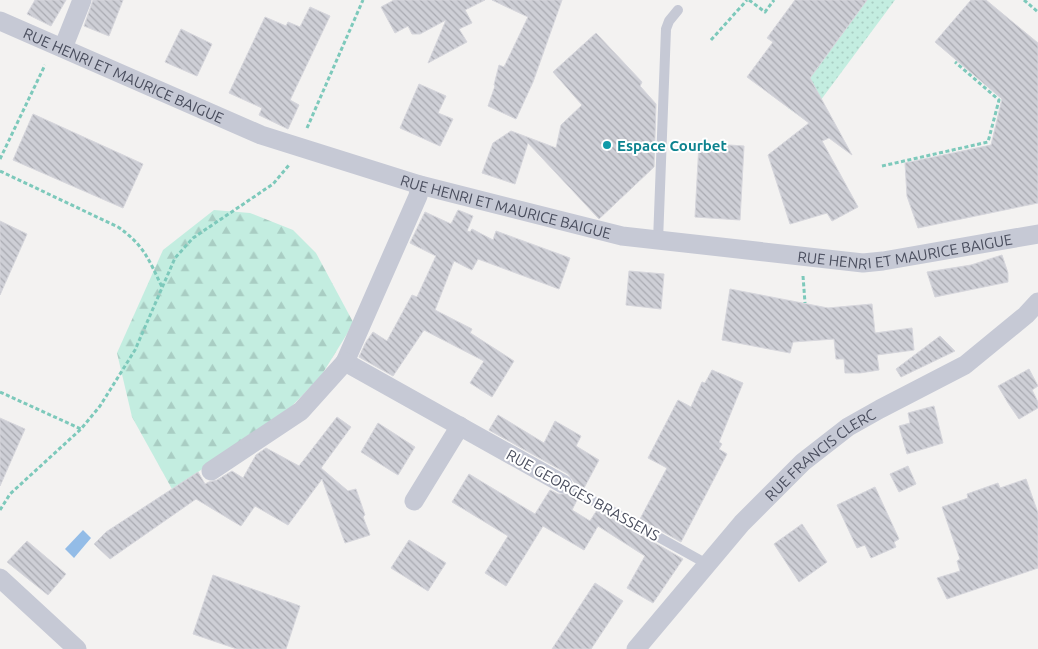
<svg xmlns="http://www.w3.org/2000/svg" width="1038" height="649" font-family="Ubuntu,sans-serif">
  <style>
    .forest { fill: url(#forest-firs) }
    .garden { fill: url(#garden-dots) }
    .water { fill: #93bce7 }
    .building { fill: url(#building-back-hatch); stroke: #d6d6dc }
    .lines { fill: none; stroke-linecap: round; stroke-linejoin: round }
    .path { stroke: #7dc9bb; stroke-width: 3; stroke-dasharray: 4 2.5; stroke-linecap: butt }
    .service { stroke: #c6c9d5; stroke-width: 10 }
    .minor { stroke: #c6c9d5; stroke-width: 19 }
    .culture-dot { fill: #0f9aa8; stroke: #fff; stroke-width: 2 }
    .labels { text-anchor: middle; dominant-baseline: central; stroke-width: 4; stroke-linejoin: round; paint-order: stroke }
    .street-label { font-size: 15px; fill: #4a4e5e; stroke: #fff }
    .culture-label { font-size: 15px; font-weight: bold; fill: #0d838f; stroke: #fff; text-anchor: start }
  </style>
  <defs>
    <pattern id="forest-firs" width="22" height="20" patternUnits="userSpaceOnUse" patternTransform="scale(1.25)"><rect width="22" height="20" fill="#c3ede0"/><path d="M5 1l3.5 6h-7zM16 11l3.5 6h-7z" fill="#a9cdc3"/></pattern>
    <pattern id="garden-dots" width="8" height="8" patternUnits="userSpaceOnUse" patternTransform="scale(1.25)"><rect width="8" height="8" fill="#c3ede0"/><path d="M2 2h.1M6 6h.1" fill="none" stroke="#a9cdc3" stroke-width="1.8" stroke-linecap="round"/></pattern>
    <pattern id="building-back-hatch" width="6" height="6" patternUnits="userSpaceOnUse" patternTransform="scale(1.25)"><rect width="6" height="6" fill="#cecfd6"/><path d="M-1 5l2 2M0 0l6 6M5-1l2 2" fill="none" stroke="#a9aab1"/></pattern>
  </defs>
  <rect width="100%" height="100%" fill="#f3f2f1"/>
  <!-- forest -->
  <polygon class="forest" points="214,210 250,213 293,230 316,253 353,322 347,334 321,376 292,406 198,472 172,489 132,417 117,353 163,250"/>
  <!-- garden -->
  <polygon class="garden" points="867,0 895,0 806,120 788,108"/>
  <!-- water -->
  <polygon class="water" points="83,530 91,538 74,558 65,549"/>
  <!-- building -->
  <g class="building">
    <polygon points="35,0 66,0 51,26 27,14"/>
    <polygon points="93,0 123,0 109,36 84,26"/>
    <polygon points="394,0 485,0 465,10 472,23 459,29 467,42 428,63 446,20 420,34 412,34 408,26 395,33 381,7"/>
    <polygon points="492,0 562,0 533,82 516,119 488,106 495,86 494,85 499,65 504,67 528,17"/>
    <polygon points="795,0 867,0 810,78 852,155 829,138 822,141 858,207 832,221 827,213 790,224 768,155 809,123 747,77 773,42 767,38"/>
    <polygon points="971,0 986,0 1038,43 1038,203 918,228 907,196 905,163 991,145 1002,99 935,42"/>
    <polygon points="310,7 330,16 290,100 299,105 288,129 259,115 262,108 229,93 265,17 286,26 288,22 300,27"/>
    <polygon points="181,29 212,44 197,76 165,62"/>
    <polygon points="596,33 642,82 640,86 656,104 654,167 599,219 528,143 515,184 482,173 493,143 511,131 556,148 561,125 582,105 553,72"/>
    <polygon points="419,84 446,96 438,113 453,119 440,146 400,128"/>
    <polygon points="33,114 143,164 123,208 13,160"/>
    <polygon points="699,143 744,146 740,220 695,217"/>
    <polygon points="458,210 473,216 467,231 470,232 472,229 493,240 496,231 570,258 559,289 478,259 472,270 454,261 435,310 472,329 470,333 472,334 514,361 492,397 470,383 484,361 424,330 393,376 359,357 366,342 373,332 387,341 412,295 417,297 436,256 410,243 425,212 451,224"/>
    <polygon points="0,221 27,234 0,295"/>
    <polygon points="1002,255 1008,273 1008,282 935,297 927,272 971,265"/>
    <polygon points="629,271 664,274 661,309 626,305"/>
    <polygon points="730,289 828,308 872,304 875,333 912,328 914,350 877,355 879,370 860,373 845,373 844,359 836,359 834,339 793,342 790,353 722,340"/>
    <polygon points="940,336 955,351 901,377 896,369"/>
    <polygon points="1029,369 1038,386 1032,390 1038,402 1038,408 1019,419 1008,403 998,386"/>
    <polygon points="712,370 743,383 719,442 722,444 719,449 727,454 681,542 640,519 667,468 648,458 678,400 691,407 702,382 705,383"/>
    <polygon points="934,406 943,443 907,454 899,426 910,423 908,413"/>
    <polygon points="498,415 544,443 555,421 581,436 576,446 599,460 584,488 574,482 568,474 489,430"/>
    <polygon points="337,417 351,427 321,468 348,491 356,489 365,515 363,517 370,535 345,543 322,479 288,525 255,506 241,526 196,499 110,559 94,544 106,532 198,472 205,484 209,482 217,480 232,471 243,478 256,455 266,448 299,466"/>
    <polygon points="0,418 25,429 0,486"/>
    <polygon points="378,423 415,447 398,475 361,452"/>
    <polygon points="908,466 916,484 899,492 890,474"/>
    <polygon points="469,474 535,514 550,490 558,494 567,494 577,500 572,510 590,521 597,510 683,559 653,603 627,588 645,556 598,526 584,550 543,526 506,586 485,573 508,536 452,502"/>
    <polygon points="1026,479 1038,513 1038,568 947,599 937,578 960,571 957,561 960,559 942,507 968,498 967,494 998,483 1000,488"/>
    <polygon points="875,487 899,539 894,542 896,547 871,558 865,545 857,548 837,505"/>
    <polygon points="802,524 827,562 799,582 774,544"/>
    <polygon points="409,540 446,563 428,591 391,568"/>
    <polygon points="27,541 66,574 48,595 7,562"/>
    <polygon points="213,575 300,606 286,649 237,649 193,634"/>
    <polygon points="595,583 623,601 591,649 552,649"/>
  </g>
  <g class="lines">
    <!-- path -->
    <g class="path">
      <polyline points="749,0 765,12 774,0"/>
      <polyline points="1024,0 1038,12"/>
      <polyline points="711,40 747,0"/>
      <polyline points="307,128 363,0"/>
      <polyline points="0,159 45,65"/>
      <polyline points="882,166 988,142 999,100 955,62"/>
      <path d="M 0,171 L 118,227 C 144,245 149,260 162,287"/>
      <polyline points="803,276 805,303"/>
      <polyline points="0,392 81,429"/>
      <polyline points="0,510 10,494 81,429 100,406 135,350 175,258 193,238 273,184 289,165"/>
    </g>
    <!-- service -->
    <g class="service">
      <polyline points="658,241 666,29 669,21 678,10"/>
      <polyline points="563,484 707,564"/>
    </g>
    <!-- minor -->
    <g class="minor">
      <path id="s1" d="M 0,21 L 261,135 L 420,185 L 622,236 L 863,263 L 883,261 L 1038,234"/>
      <polyline points="63,48 82,0"/>
      <polyline points="420,185 418,196 345,362 563,484"/>
      <polyline points="211,471 301,411 345,362"/>
      <polyline points="414,501 460,426"/>
      <polyline points="0,578 77,649"/>
      <path id="s2" d="M 636,649 L 742,523 L 803,462 L 848,427 L 880,409 L 965,365 L 1026,315 L 1038,302"/>
    </g>
  </g>
  <!-- markers -->
  <circle class="culture-dot" cx="607" cy="145" r="5"/>
  <g class="labels">
    <!-- street labels -->
    <g class="street-label">
      <text stroke="none"><textPath href="#s1" startOffset="135">RUE HENRI ET MAURICE BAIGUE</textPath></text>
      <text stroke="none"><textPath href="#s1" startOffset="540">RUE HENRI ET MAURICE BAIGUE</textPath></text>
      <text stroke="none"><textPath href="#s1" startOffset="945">RUE HENRI ET MAURICE BAIGUE</textPath></text>
      <text stroke="none"><textPath href="#s2" startOffset="269">RUE FRANCIS CLERC</textPath></text>
      <text transform="translate(583 495) rotate(29)">RUE GEORGES BRASSENS</text>
    </g>
    <!-- culture labels -->
    <g class="culture-label">
      <text x="617" y="145">Espace Courbet</text>
    </g>
  </g>
</svg>
